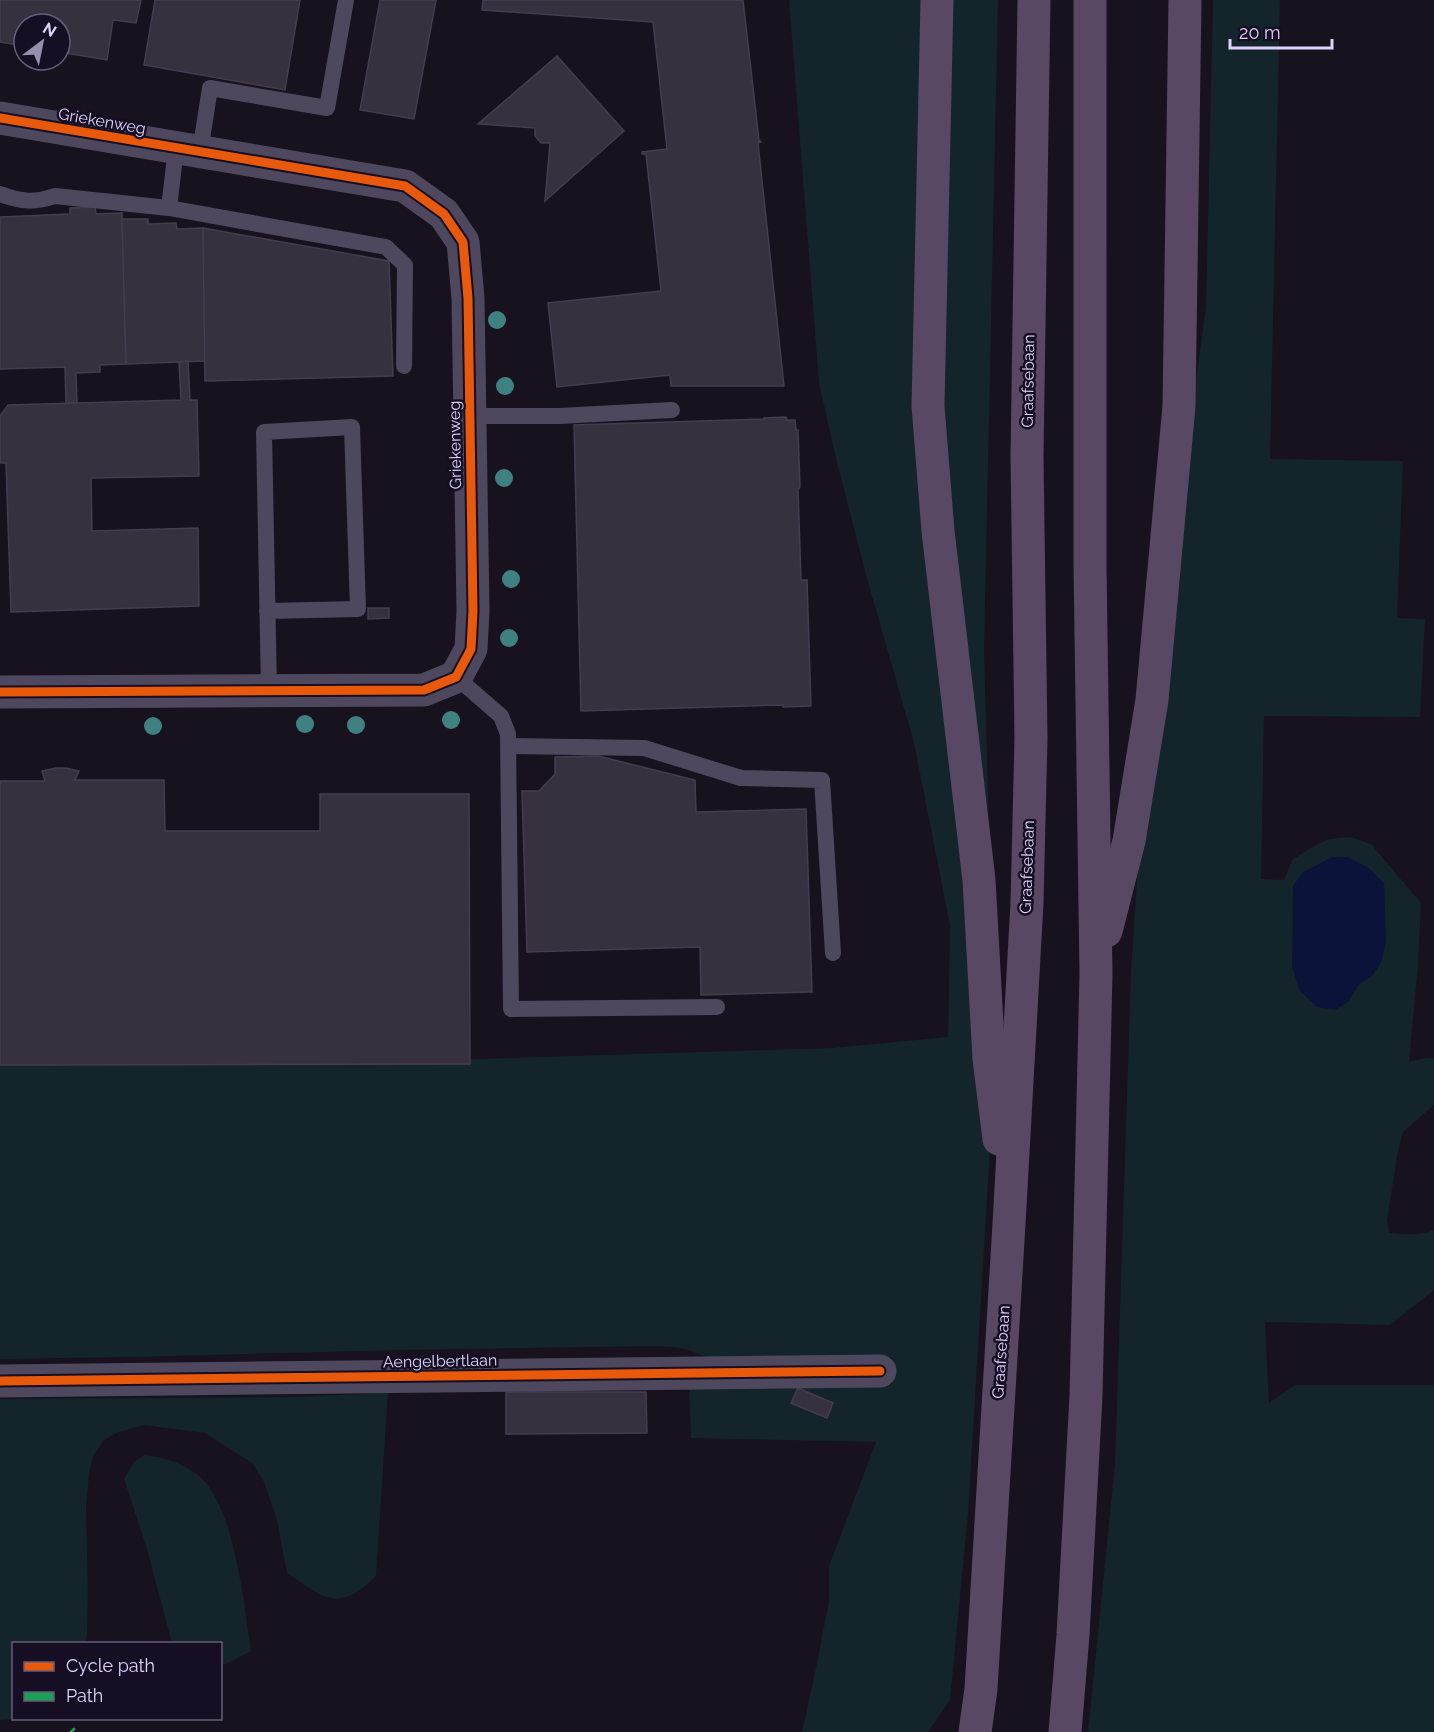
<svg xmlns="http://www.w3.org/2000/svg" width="1434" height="1732" font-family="Raleway,sans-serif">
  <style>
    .green { fill: #13242a; fill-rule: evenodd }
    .water { fill: #0c133b }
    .building { fill: #37303f; stroke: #453c51; stroke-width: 1.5 }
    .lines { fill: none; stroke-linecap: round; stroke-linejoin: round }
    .service { stroke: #4d485e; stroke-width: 16 }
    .minor { stroke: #4d485e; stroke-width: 33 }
    .primary { stroke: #584863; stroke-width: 33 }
    .quiet { stroke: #1a9f57; stroke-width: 8; stroke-dasharray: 15 8; stroke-linecap: butt }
    .cycleway-casing { stroke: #160e22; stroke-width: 13 }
    .cycleway { stroke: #e8590c; stroke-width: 9 }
    .tree { fill: #3f8183 }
    .labels { text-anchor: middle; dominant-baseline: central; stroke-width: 5; stroke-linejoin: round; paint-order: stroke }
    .street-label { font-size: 16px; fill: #e0d1fd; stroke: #160e22 }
  </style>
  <rect width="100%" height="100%" fill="#17121d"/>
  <!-- green -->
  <g class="green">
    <polygon points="789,0 998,0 984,651 991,899 991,1133 968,1514 950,1700 928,1732 802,1732 816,1668 829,1601 829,1566 876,1442 691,1438 689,1385 892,1384 892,1357 730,1359 707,1357 682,1348 659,1346 402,1350 131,1357 0,1359 0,1056 478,1059 832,1048 948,1037 950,925 914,743 868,582 837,463 819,383"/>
    <path d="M 1213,0 L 1280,0 L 1270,459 L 1403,461 L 1397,618 L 1425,619 L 1420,717 L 1264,716 L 1261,879 L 1284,880 L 1292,860 L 1312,847 L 1329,839 L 1351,837 L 1371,844 L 1421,903 L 1418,965 L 1409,1062 L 1425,1058 L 1434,1058 L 1434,1105 L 1403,1132 L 1398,1151 L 1387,1220 L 1389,1233 C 1404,1234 1420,1236 1434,1230 L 1434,1290 L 1390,1325 L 1265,1322 L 1269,1403 L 1295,1385 L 1434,1385 L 1434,1732 L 1088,1732 L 1115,1463 L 1131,972 L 1141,819 L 1185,455 L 1206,308 ZM 1332,857 L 1348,857 L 1373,975 L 1358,985 L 1348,1002 L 1302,873 Z"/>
    <path d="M 388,1393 L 376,1576 C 338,1614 324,1598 287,1573 L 277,1520 L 264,1482 L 252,1463 L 205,1433 L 143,1425 L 116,1433 L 103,1441 L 93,1456 L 89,1475 L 86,1508 L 88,1592 L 87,1635 L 85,1643 L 14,1644 L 14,1719 L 0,1720 L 0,1399 L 291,1397 Z"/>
    <path d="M 144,1455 C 163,1457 184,1463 199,1476 C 235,1506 244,1605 251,1651 L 226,1664 L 221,1665 L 220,1644 L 172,1643 L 147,1549 L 124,1479 L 134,1462 Z"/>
  </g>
  <!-- water -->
  <polygon class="water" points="1333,857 1348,857 1369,868 1384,883 1386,941 1381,963 1373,975 1358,985 1348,1002 1335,1010 1317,1007 1300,991 1292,967 1293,886 1302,873"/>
  <!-- building -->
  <g class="building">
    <polygon points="0,0 141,0 136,23 113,20 107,60 60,52 60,24 24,24 24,46 0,42"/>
    <polygon points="155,0 300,0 285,90 144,65"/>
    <polygon points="380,0 436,0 414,119 360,110"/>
    <polygon points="483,0 743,0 759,140 761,142 758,143 784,386 671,386 670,375 557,387 548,303 661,291 646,154 642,154 642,152 667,149 653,22 482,10"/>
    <polygon points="557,56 624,131 545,201 550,143 541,143 535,136 535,128 478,124"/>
    <polygon points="95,207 96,214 122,213 126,364 100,365 100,372 76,373 77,403 66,403 65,367 0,369 0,217 70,214 70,208"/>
    <polygon points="122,219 148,219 148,224 176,223 177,229 203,228 205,361 126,364"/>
    <polygon points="203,228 389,261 393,376 205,381"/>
    <polygon points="188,361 190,400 197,400 199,476 91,478 92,531 198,528 199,606 11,612 6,463 0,463 0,416 8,405 181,400 179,362"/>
    <polygon points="786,417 787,420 795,420 796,430 798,430 800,487 798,489 801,580 807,580 811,706 783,707 783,705 581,711 574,425 764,419 764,418"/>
    <polygon points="368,608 389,608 389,618 368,619"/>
    <polygon points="598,756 695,780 696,812 806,809 812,992 701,995 700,947 527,952 522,791 539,791 555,774 555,757"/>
    <polygon points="56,768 66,768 79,771 75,780 164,780 165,831 320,831 320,794 469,794 470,1064 0,1065 0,781 45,781 42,771"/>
    <polygon points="798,1388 833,1403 827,1418 791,1403"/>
    <polygon points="506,1392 646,1392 647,1433 506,1434"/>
  </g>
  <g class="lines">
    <!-- service -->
    <g class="service">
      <polyline points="200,152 210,88 327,108 346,0"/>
      <path d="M 0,194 C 22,202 34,203 55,196 L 169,208 L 386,247 L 405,265 L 404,366"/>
      <polyline points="169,208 176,148"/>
      <polyline points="470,416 559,416 672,410"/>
      <polyline points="267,611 358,609 352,427 264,432 269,691"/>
      <polyline points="456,677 501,716 508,734 511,1009 717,1007"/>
      <polyline points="509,746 644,748 741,778 822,780 833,953"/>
    </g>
    <!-- minor -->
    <g class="minor">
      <polyline points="0,118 405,186 444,214 463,242 468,298 473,611 471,649 456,677 424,690 0,692"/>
      <polyline points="0,1381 880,1371"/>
    </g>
    <!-- primary -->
    <g class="primary">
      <polyline points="937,0 928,406 938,531 979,880 989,1059 999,1139"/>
      <polyline points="1106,931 1129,841 1152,700 1179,406 1185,0"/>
      <polyline points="975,1732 981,1689 1009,1224 1027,903 1031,738 1027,456 1034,0"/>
      <polyline points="1065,1732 1073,1635 1086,1396 1096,974 1090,566 1090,0"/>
    </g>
    <!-- quiet -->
    <polyline class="quiet" points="71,1730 73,1732"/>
    <!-- cycleway casing -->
    <g class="cycleway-casing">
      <g id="cycleway">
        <polyline points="0,118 405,186 444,214 463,242 468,298 473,611 471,649 456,677 424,690 0,692"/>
        <polyline points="0,1381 880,1371"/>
      </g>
    </g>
    <!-- cycleway -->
    <use href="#cycleway" class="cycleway"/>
  </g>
  <!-- trees -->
  <g class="tree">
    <circle cx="497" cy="320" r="9"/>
    <circle cx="505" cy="386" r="9"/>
    <circle cx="504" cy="478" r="9"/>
    <circle cx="511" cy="579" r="9"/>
    <circle cx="509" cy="638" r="9"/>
    <circle cx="451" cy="720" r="9"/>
    <circle cx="305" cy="724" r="9"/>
    <circle cx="356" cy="725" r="9"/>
    <circle cx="153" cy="726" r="9"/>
  </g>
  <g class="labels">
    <!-- street labels -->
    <g class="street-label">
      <text transform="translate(102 121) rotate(10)">Griekenweg</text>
      <text transform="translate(1028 381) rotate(-89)">Graafsebaan</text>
      <text transform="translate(455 445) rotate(-91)">Griekenweg</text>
      <text transform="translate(1027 867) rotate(-88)">Graafsebaan</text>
      <text transform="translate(1001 1352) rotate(-86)">Graafsebaan</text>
      <text transform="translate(440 1361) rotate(-1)">Aengelbertlaan</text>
    </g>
  </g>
  <!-- legend -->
  <rect x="12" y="1642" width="210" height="78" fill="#160e22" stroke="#675c7a" stroke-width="1.5"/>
  <rect x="24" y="1662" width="30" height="9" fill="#e8590c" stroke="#675c7a" stroke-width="1.5"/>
  <text x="66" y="1672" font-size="18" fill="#e0d1fd">Cycle path</text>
  <rect x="24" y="1692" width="30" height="9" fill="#1a9f57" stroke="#675c7a" stroke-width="1.5"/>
  <text x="66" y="1702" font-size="18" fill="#e0d1fd">Path</text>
  <!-- north arrow -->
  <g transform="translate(42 42) rotate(32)"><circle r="28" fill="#160e22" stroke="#675c7a" stroke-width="1.5"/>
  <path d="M0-4.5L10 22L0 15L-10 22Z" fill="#9a8eaf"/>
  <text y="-9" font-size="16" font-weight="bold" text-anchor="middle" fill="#e0d1fd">N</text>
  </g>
  <!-- scale -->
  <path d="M1230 39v9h102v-9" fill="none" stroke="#e0d1fd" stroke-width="3"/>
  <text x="1239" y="39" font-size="18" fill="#e0d1fd" stroke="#160e22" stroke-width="4.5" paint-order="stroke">20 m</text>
</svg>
